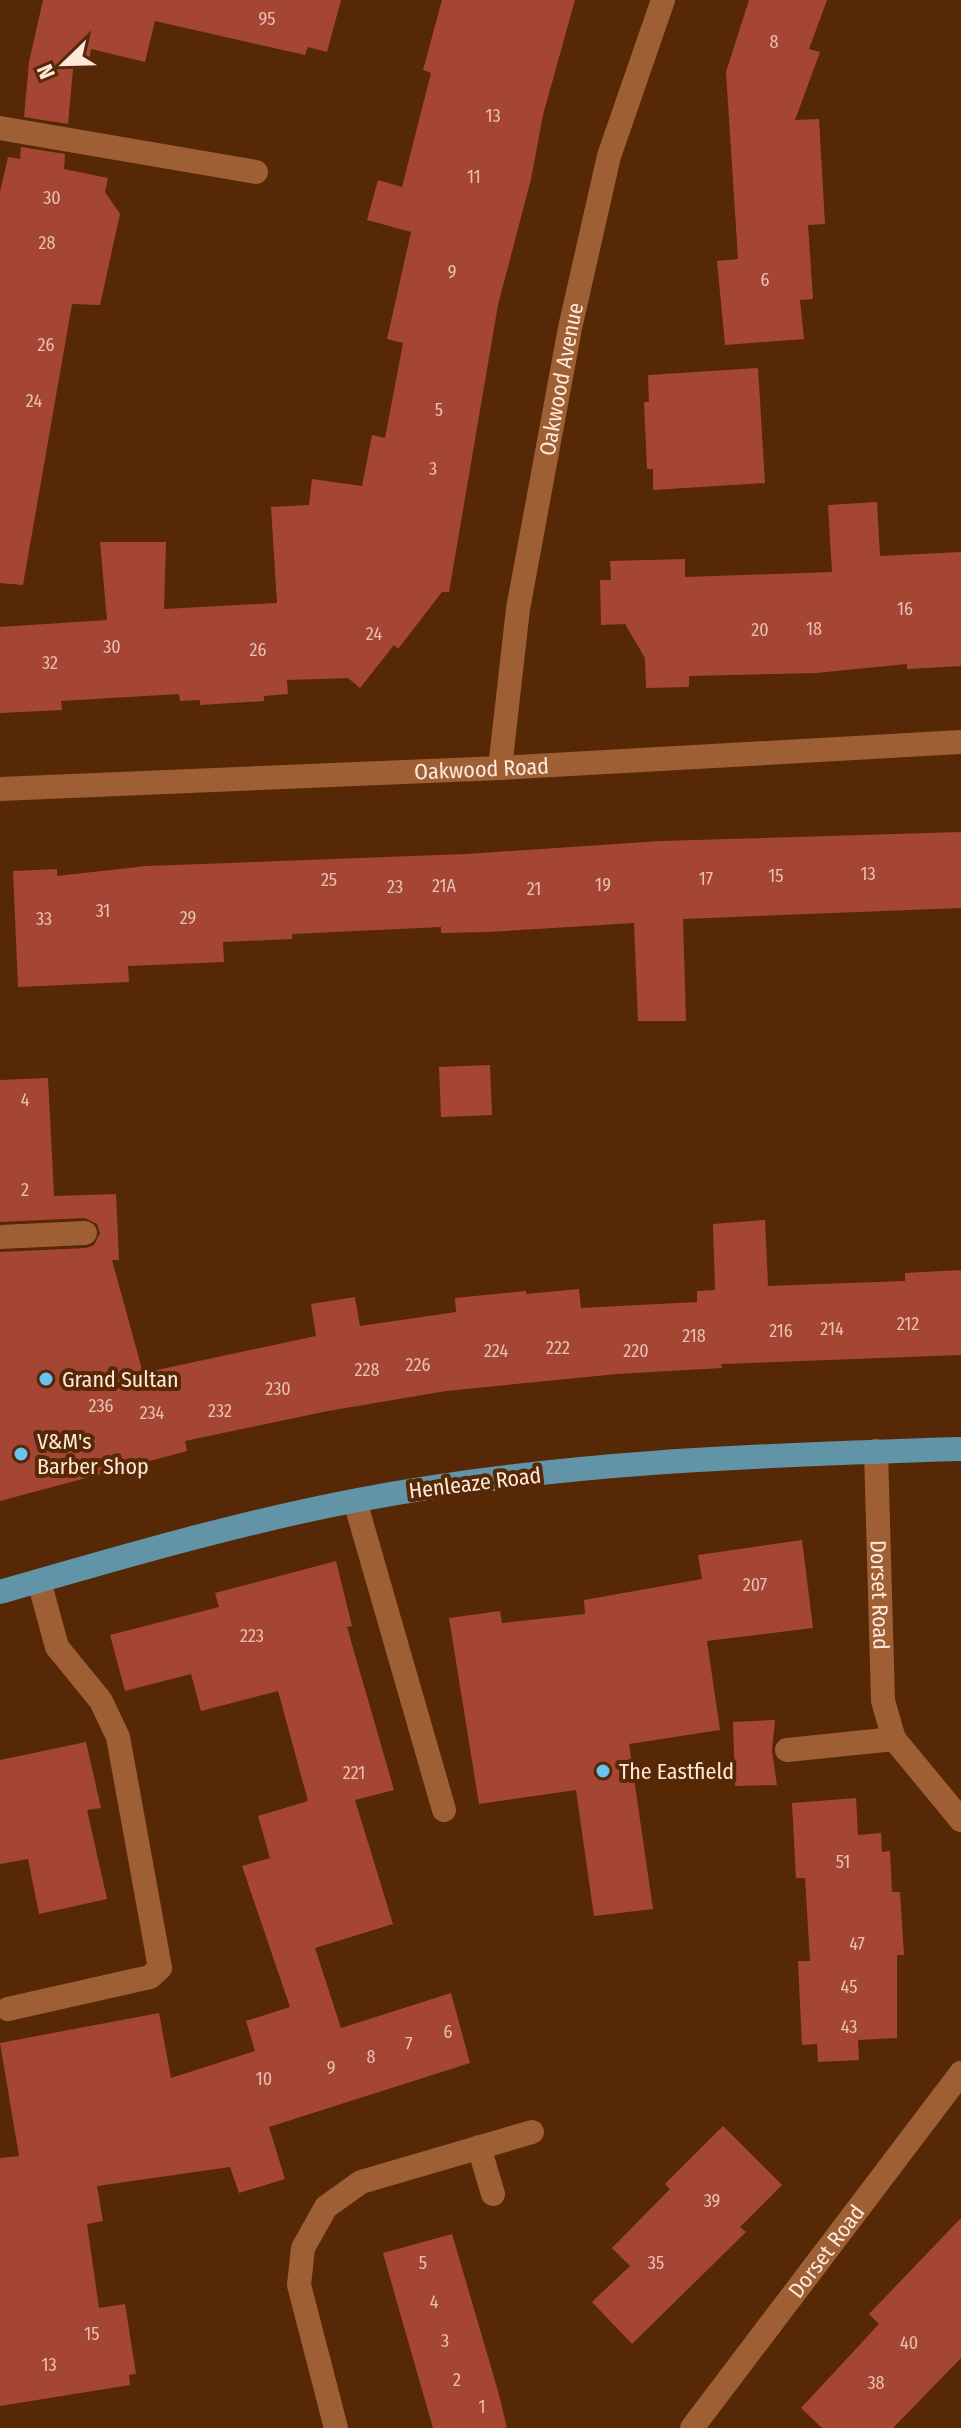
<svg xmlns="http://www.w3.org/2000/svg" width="961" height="2428" font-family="'Fira Sans Condensed',sans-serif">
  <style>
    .building { fill: #a54634 }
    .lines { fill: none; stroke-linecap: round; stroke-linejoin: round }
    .minor { stroke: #9f5f35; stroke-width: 24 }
    .major { stroke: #6094a6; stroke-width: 24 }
    .poi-dot { fill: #69c3f1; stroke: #562805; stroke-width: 3 }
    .labels { text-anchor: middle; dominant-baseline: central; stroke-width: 8; stroke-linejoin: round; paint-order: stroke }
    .number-label { font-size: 18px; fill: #e8c0b0 }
    .street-label { font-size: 22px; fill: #fee8da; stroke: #562805 }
    .poi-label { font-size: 22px; fill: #fee8da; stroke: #562805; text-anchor: start }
  </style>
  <rect width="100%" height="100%" fill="#562805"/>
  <!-- building -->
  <g class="building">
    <polygon points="43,0 341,0 327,52 308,47 305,55 155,21 145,62 91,49 89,61 74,58 68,124 24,117 29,62"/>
    <polygon points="442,0 575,0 543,115 531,179 498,305 449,592 442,592 398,649 394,645 360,688 348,678 287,680 288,694 264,696 264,701 200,705 200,700 180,701 179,694 61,701 62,710 0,713 0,627 107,620 100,542 166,542 164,609 277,603 271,507 309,505 312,479 362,486 372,435 385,438 403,343 387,339 411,232 367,220 378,180 402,187 431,73 423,70"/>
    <polygon points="749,0 827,0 809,49 820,52 795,120 819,119 825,224 808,225 813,299 800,300 804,339 725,345 717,261 738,259 726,72"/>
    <polygon points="21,147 65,154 64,169 108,178 105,192 120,214 100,305 72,304 23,585 0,583 0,192 8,157 20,159"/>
    <polygon points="758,368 765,483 653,490 653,469 647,469 644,402 649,402 648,375"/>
    <polygon points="877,502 880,556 961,552 961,666 907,669 907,664 816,673 689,676 689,687 646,688 645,658 625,624 601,625 600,580 611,580 610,561 685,559 685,577 832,572 828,505"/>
    <polygon points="961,832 961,908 683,919 686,1021 638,1021 634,923 488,932 441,933 441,927 292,934 292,939 223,942 224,962 128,966 129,982 18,987 13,871 57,869 57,876 146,866 466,854 661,841"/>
    <polygon points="490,1065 492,1115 441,1117 439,1067"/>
    <polygon points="48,1078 54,1196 116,1194 119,1260 112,1260 143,1373 316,1336 311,1304 355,1297 360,1326 456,1312 455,1298 526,1291 526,1294 579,1289 581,1308 697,1302 697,1291 715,1290 713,1224 765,1220 768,1286 905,1281 905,1273 961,1270 961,1355 721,1364 722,1368 617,1374 446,1391 328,1411 185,1441 187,1451 0,1501 0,1252 86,1248 94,1245 100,1233 97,1224 85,1218 0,1222 0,1080"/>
    <polygon points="802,1540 813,1628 707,1641 720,1730 629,1744 653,1909 594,1916 576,1790 479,1804 449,1618 500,1611 502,1623 585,1614 584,1600 702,1579 698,1555"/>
    <polygon points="336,1561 352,1626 347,1627 394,1790 355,1800 393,1924 315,1948 341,2028 451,1993 470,2063 269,2127 285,2179 239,2193 230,2167 97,2186 103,2221 87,2224 99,2308 125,2304 136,2374 129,2375 130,2385 0,2406 0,2158 19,2156 0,2043 159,2013 171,2078 255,2051 246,2021 290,2007 242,1866 270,1858 258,1816 308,1801 278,1691 201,1711 191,1674 125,1691 110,1635 219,1607 215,1593"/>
    <polygon points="775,1720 772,1751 777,1785 735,1786 733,1722"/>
    <polygon points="86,1742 101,1808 87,1810 107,1899 39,1914 28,1859 0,1864 0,1760"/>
    <polygon points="856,1798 858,1835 881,1833 882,1852 890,1851 892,1892 900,1892 904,1955 897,1955 897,2038 858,2040 859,2060 818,2062 817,2044 802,2045 798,1961 810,1961 805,1878 796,1878 792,1803"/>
    <polygon points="723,2126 782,2185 740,2227 746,2232 632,2344 592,2302 630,2266 612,2248 670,2189 665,2184"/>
    <polygon points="961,2218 961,2358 893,2428 822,2428 801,2408 879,2324 869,2314"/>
    <polygon points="452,2234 498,2391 507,2428 433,2428 400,2313 383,2253"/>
  </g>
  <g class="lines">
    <!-- minor -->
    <g class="minor">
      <polyline points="0,128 256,172"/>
      <path id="s1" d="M 500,768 L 518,609 L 570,328 L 609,156 L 663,0"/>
      <path id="s2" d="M 0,789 L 500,768 L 961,742"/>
      <polyline points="0,1237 85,1233"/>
      <path id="s3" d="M 876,1451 L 883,1701 L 894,1739 L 961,1820"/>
      <polyline points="355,1501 444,1810"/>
      <polyline points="787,1750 894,1739"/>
      <polyline points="8,2009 150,1977 160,1968 118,1737 101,1701 57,1647 39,1581"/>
      <polyline points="479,2147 493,2194"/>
      <polyline points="336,2428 299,2285 303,2248 326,2207 361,2182 532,2132"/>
      <path id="s4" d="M 692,2428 L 961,2073"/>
    </g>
    <!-- major -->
    <path class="major" d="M 0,1592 C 118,1558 237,1523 358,1500 C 556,1462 760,1455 961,1449"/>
  </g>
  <!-- markers -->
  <g class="poi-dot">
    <circle cx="46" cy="1379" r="8"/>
    <circle cx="21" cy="1454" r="8"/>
    <circle cx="603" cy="1771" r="8"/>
  </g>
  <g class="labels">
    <!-- number labels -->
    <g class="number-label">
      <text x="267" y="19">95</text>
      <text x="774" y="42">8</text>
      <text x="493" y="116">13</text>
      <text x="474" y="177">11</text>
      <text x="52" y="198">30</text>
      <text x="47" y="243">28</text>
      <text x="452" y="272">9</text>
      <text x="765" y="280">6</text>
      <text x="46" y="345">26</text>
      <text x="34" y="401">24</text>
      <text x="439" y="410">5</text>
      <text x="433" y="469">3</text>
      <text x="905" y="609">16</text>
      <text x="814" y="629">18</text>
      <text x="760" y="630">20</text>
      <text x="374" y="634">24</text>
      <text x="112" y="647">30</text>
      <text x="258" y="650">26</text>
      <text x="50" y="663">32</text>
      <text x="868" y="874">13</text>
      <text x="776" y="876">15</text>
      <text x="706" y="879">17</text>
      <text x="329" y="880">25</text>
      <text x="603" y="885">19</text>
      <text x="444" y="886">21A</text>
      <text x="395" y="887">23</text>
      <text x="534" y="889">21</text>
      <text x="103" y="911">31</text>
      <text x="188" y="918">29</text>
      <text x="44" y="919">33</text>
      <text x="25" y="1100">4</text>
      <text x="25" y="1190">2</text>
      <text x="908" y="1324">212</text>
      <text x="832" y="1329">214</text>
      <text x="781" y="1331">216</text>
      <text x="694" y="1336">218</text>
      <text x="558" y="1348">222</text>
      <text x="496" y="1351">224</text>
      <text x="636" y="1351">220</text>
      <text x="418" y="1365">226</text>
      <text x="367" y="1370">228</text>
      <text x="278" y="1389">230</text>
      <text x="101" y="1406">236</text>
      <text x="220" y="1411">232</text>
      <text x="152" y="1413">234</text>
      <text x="755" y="1585">207</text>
      <text x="252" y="1636">223</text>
      <text x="354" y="1773">221</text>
      <text x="843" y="1862">51</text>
      <text x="857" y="1944">47</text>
      <text x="849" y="1987">45</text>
      <text x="849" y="2027">43</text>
      <text x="448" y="2032">6</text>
      <text x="409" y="2044">7</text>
      <text x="371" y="2057">8</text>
      <text x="331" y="2068">9</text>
      <text x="264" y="2079">10</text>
      <text x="712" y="2201">39</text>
      <text x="423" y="2263">5</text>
      <text x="656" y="2263">35</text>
      <text x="434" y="2302">4</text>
      <text x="92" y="2334">15</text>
      <text x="445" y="2341">3</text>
      <text x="909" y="2343">40</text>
      <text x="49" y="2365">13</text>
      <text x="457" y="2380">2</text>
      <text x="876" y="2383">38</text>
      <text x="482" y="2407">1</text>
    </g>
    <!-- street labels -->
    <g class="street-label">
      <text stroke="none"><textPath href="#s1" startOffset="394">Oakwood Avenue</textPath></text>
      <text stroke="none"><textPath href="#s2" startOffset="482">Oakwood Road</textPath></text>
      <text transform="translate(475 1483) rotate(-7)">Henleaze Road</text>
      <text stroke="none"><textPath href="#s3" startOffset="144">Dorset Road</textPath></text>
      <text stroke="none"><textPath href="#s4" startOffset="222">Dorset Road</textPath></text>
    </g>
    <!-- poi labels -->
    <g class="poi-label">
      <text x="62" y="1379">Grand Sultan</text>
      <text x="37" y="1441">V&amp;M's<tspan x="37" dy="25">Barber Shop</tspan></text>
      <text x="619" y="1771">The Eastfield</text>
    </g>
  </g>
  <!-- north arrow -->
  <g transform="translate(64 64) rotate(247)" stroke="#562805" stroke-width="6" paint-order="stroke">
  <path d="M0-6L14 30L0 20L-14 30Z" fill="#fee8da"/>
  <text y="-12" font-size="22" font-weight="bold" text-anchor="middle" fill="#fee8da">N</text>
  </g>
</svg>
